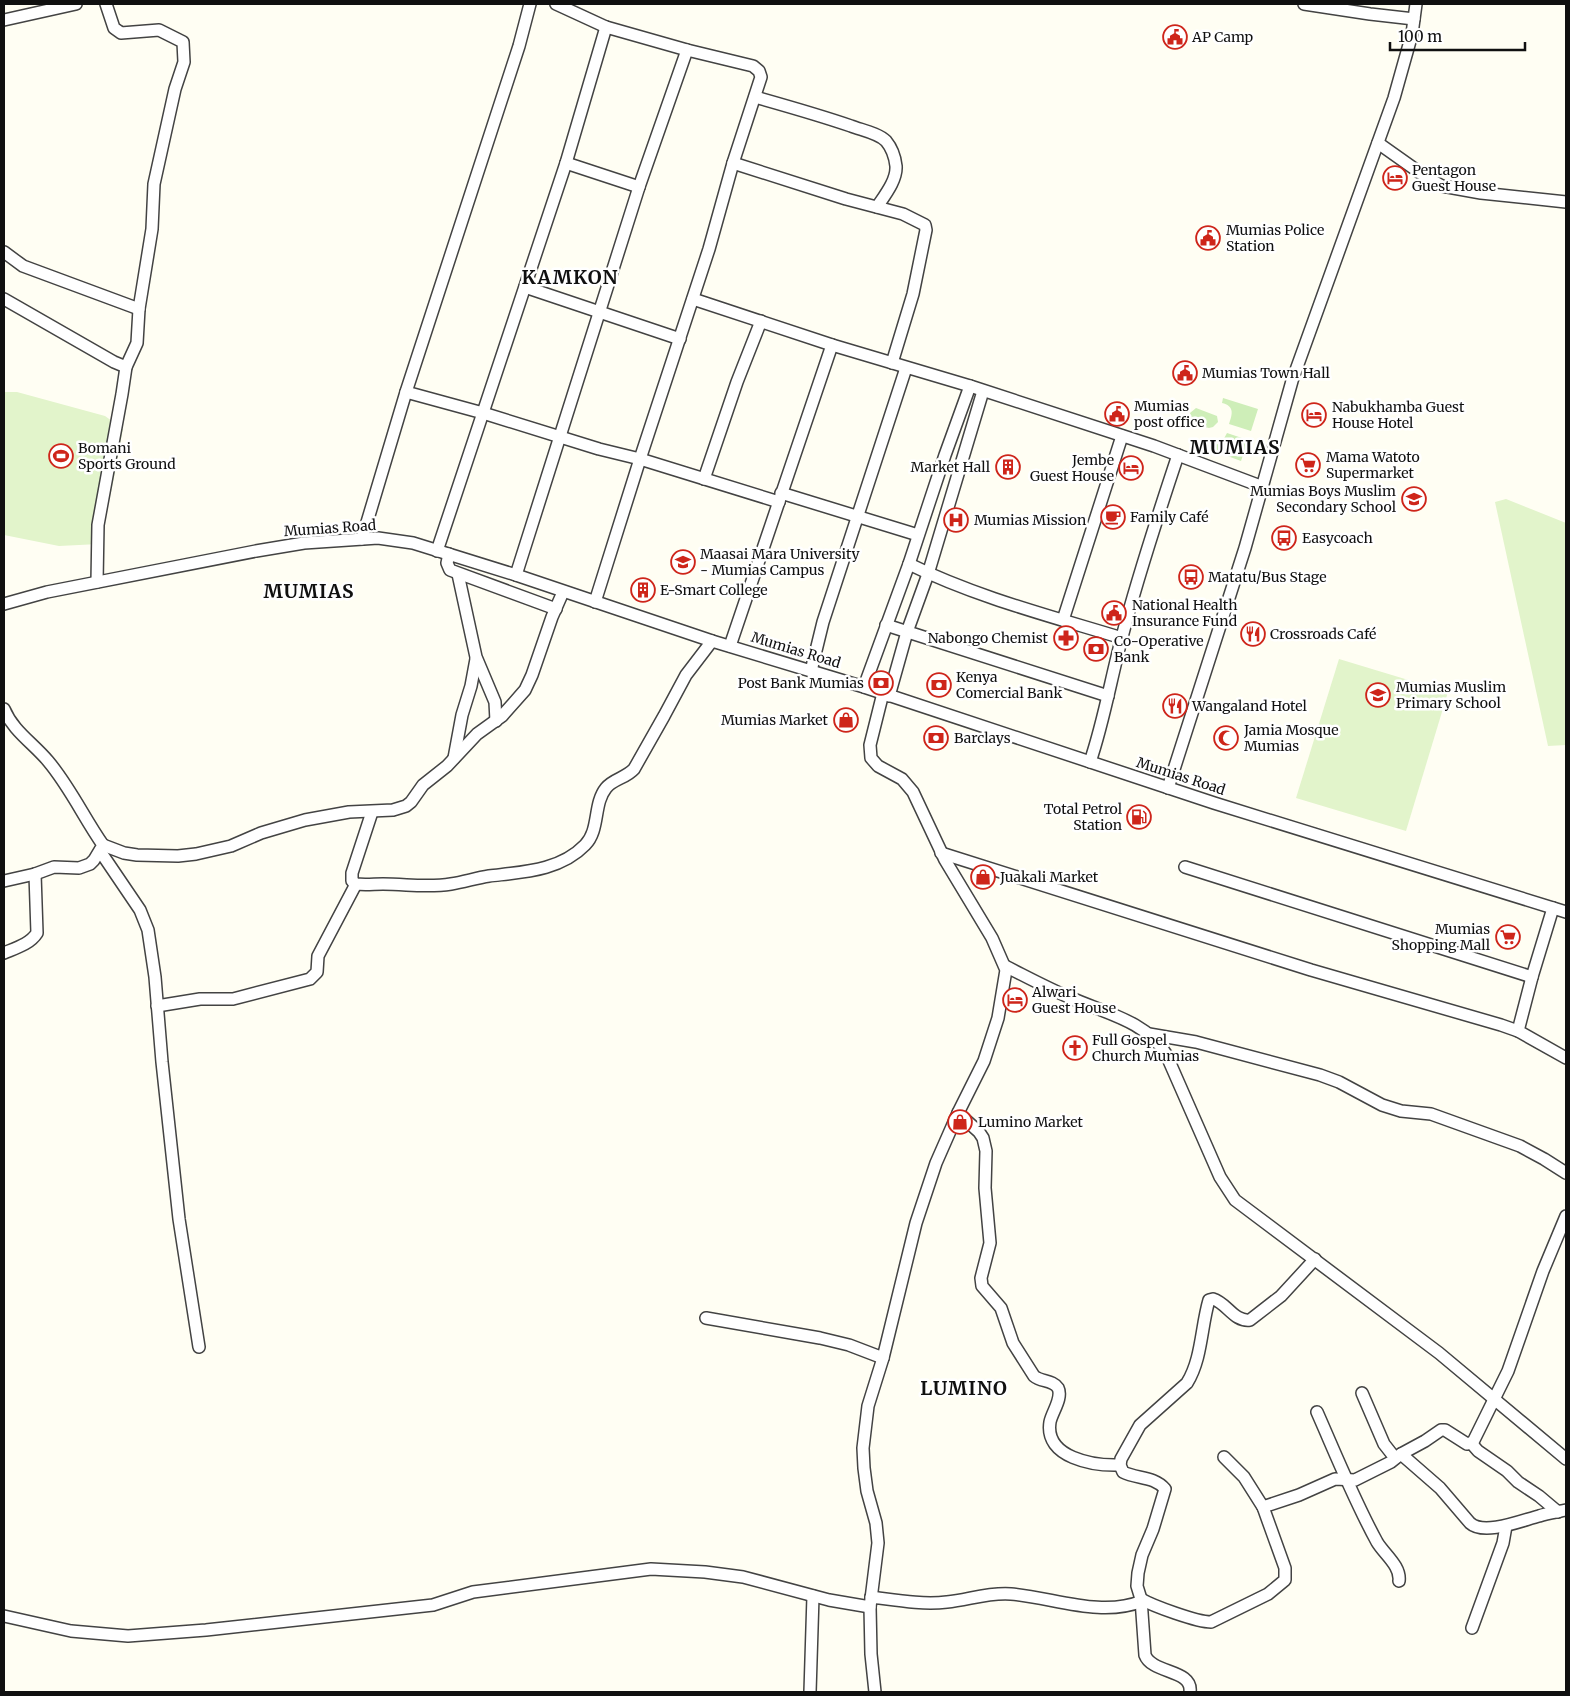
<svg xmlns="http://www.w3.org/2000/svg" width="1570" height="1696" font-family="Merriweather,serif">
  <style>
    .green { fill: #ceeeb8 }
    .pitch { fill: #e2f4cb }
    .lines { fill: none; stroke-linecap: round; stroke-linejoin: round }
    .minor-casing { stroke: #434343; stroke-width: 14 }
    .minor { stroke: #fff; stroke-width: 11 }
    .labels { text-anchor: middle; dominant-baseline: central; stroke-width: 5; stroke-linejoin: round; paint-order: stroke }
    .poi-label { font-size: 14px; fill: #101010; stroke: #fff; text-anchor: start }
    .street-label { font-size: 14px; fill: #101010; stroke: #fff }
    .district-label { font-size: 19px; font-weight: bold; letter-spacing: 1px; fill: #101010; stroke: #fff }
  </style>
  <rect width="100%" height="100%" fill="#fffef3"/>
  <!-- green -->
  <g class="green">
    <path d="M 1223,398 L 1258,409 L 1251,431 L 1229,424 C 1233,413 1234,406 1222,403 Z"/>
    <path d="M 1196,408 L 1217,416 L 1218,422 L 1213,427 L 1209,428 C 1201,426 1191,422 1190,413 Z"/>
    <polygon points="1227,433 1248,440 1241,461 1192,443 1194,439 1208,445 1221,444"/>
  </g>
  <!-- pitch -->
  <g class="pitch">
    <polygon points="4,392 17,392 105,416 123,429 113,483 99,544 59,546 4,535"/>
    <polygon points="1506,499 1566,523 1566,745 1548,746 1495,502"/>
    <polygon points="1339,659 1448,692 1406,831 1296,798"/>
  </g>
  <g class="lines">
    <!-- minor casing -->
    <g class="minor-casing">
      <g id="minor">
        <polyline points="556,4 606,27 687,50 753,66 759,71 761,77 733,163 709,249 640,459 595,602"/>
        <polyline points="1304,4 1370,14 1414,19"/>
        <polyline points="4,20 76,4"/>
        <path d="M 755,97 C 787,106 819,115 851,126 C 861,130 878,133 886,141 C 891,147 895,157 896,166 C 897,180 885,195 877,207"/>
        <polyline points="1378,143 1426,177 1442,186 1481,193 1566,202"/>
        <polyline points="566,163 639,187"/>
        <polyline points="733,163 846,199 903,214 925,225 926,230 913,294 892,363"/>
        <polyline points="4,252 23,266 139,309"/>
        <polyline points="525,287 680,339"/>
        <polyline points="4,299 114,362 126,367"/>
        <polyline points="693,299 832,345 970,386 1154,446 1263,487"/>
        <polyline points="406,392 483,413 599,449 640,459 779,502"/>
        <polyline points="704,479 737,382 761,321"/>
        <polyline points="781,493 918,535"/>
        <polyline points="362,539 406,392 519,46 530,4"/>
        <polyline points="437,551 566,163 606,27"/>
        <polyline points="449,554 447,563 450,570 556,609"/>
        <path d="M 909,564 C 976,597 1050,616 1122,638"/>
        <polyline points="458,574 476,657 495,702 496,721"/>
        <polyline points="516,575 639,187 687,50"/>
        <polyline points="97,582 98,525 122,394 126,367 137,343 139,309 152,229 154,184 175,89 184,62 183,42 159,30 121,33 114,28 106,4"/>
        <polyline points="4,604 47,592 256,551 304,543 378,538 413,543 516,575 712,641 864,687 1214,803 1566,912"/>
        <polyline points="1063,620 1122,436"/>
        <polyline points="886,625 1108,696"/>
        <polyline points="730,646 832,345"/>
        <polyline points="811,671 823,622 906,368"/>
        <polyline points="864,687 909,564 945,455 970,386"/>
        <polyline points="889,696 907,632 928,574 983,391"/>
        <path d="M 4,709 C 13,731 33,743 48,761 C 70,787 84,818 103,845 L 94,860 L 90,864 L 79,868 L 54,867 L 35,874 L 4,881"/>
        <polyline points="454,758 462,715 471,686 476,659"/>
        <path d="M 1090,762 C 1104,721 1111,678 1122,637 C 1138,576 1158,515 1178,455"/>
        <polyline points="1168,788 1245,548 1292,381 1394,98 1412,34 1416,4"/>
        <path d="M 372,812 L 352,873 L 352,881 L 356,884 C 365,885 374,884 383,884 C 407,884 427,888 451,884 C 464,882 476,878 489,876 C 522,872 560,871 585,845 C 600,830 593,804 606,788 C 613,779 626,778 634,769 L 664,716 L 686,675 L 712,641"/>
        <polyline points="103,845 124,853 137,855 178,856 196,854 231,846 261,833 305,820 349,812 393,810 406,806 411,802 423,785 447,766 477,734 502,716 525,690 532,675 552,617 563,592"/>
        <polyline points="100,851 140,910 148,930 155,977 162,1062 179,1219 199,1347"/>
        <polyline points="941,853 1311,970 1501,1025 1518,1031 1566,1058"/>
        <polyline points="1185,867 1532,977"/>
        <path d="M 4,953 C 16,948 30,944 37,933 L 35,874"/>
        <path d="M 1005,966 C 1027,977 1049,989 1071,998 C 1105,1013 1146,1021 1166,1054 L 1220,1177 L 1235,1200 L 1439,1353 L 1566,1459"/>
        <polyline points="157,1006 200,999 233,999 310,979 317,972 318,956 356,884"/>
        <polyline points="1518,1031 1532,977 1553,908"/>
        <polyline points="1149,1034 1196,1042 1320,1075 1339,1082 1382,1105 1401,1111 1431,1114 1520,1146 1544,1159 1566,1173"/>
        <path d="M 958,1113 L 979,1132 L 983,1138 L 986,1151 L 985,1188 L 990,1243 L 981,1278 L 982,1286 L 1001,1308 L 1013,1343 L 1034,1376 C 1041,1382 1053,1380 1058,1388 C 1063,1398 1052,1412 1050,1422 C 1044,1458 1094,1466 1120,1465"/>
        <polyline points="706,1318 820,1338 849,1345 883,1358"/>
        <polyline points="1362,1393 1384,1444 1395,1458"/>
        <path d="M 1317,1412 C 1336,1455 1354,1500 1377,1542 C 1384,1554 1401,1566 1399,1581"/>
        <polyline points="1471,1443 1478,1451 1507,1471 1518,1482 1539,1496 1558,1512"/>
        <path d="M 1401,1454 L 1440,1488 L 1470,1523 C 1484,1536 1523,1520 1539,1516 C 1548,1513 1557,1512 1566,1510"/>
        <polyline points="1263,1507 1299,1495 1335,1479 1355,1480 1391,1462 1401,1454 1425,1441 1441,1430 1445,1430 1467,1444 1473,1442 1508,1371 1543,1271 1566,1216"/>
        <path d="M 871,1597 C 895,1600 922,1605 947,1602 C 968,1600 989,1592 1011,1594 C 1052,1597 1101,1618 1142,1601"/>
        <path d="M 1141,1599 C 1153,1606 1197,1622 1211,1622 L 1268,1594 L 1285,1580 L 1285,1568 L 1263,1507 L 1244,1477 L 1224,1457"/>
        <polyline points="4,1616 71,1631 128,1636 206,1630 433,1605 473,1592 651,1569 705,1572 743,1577 829,1600 870,1607"/>
        <polyline points="1472,1628 1503,1543 1506,1526"/>
        <polyline points="810,1692 813,1596"/>
        <polyline points="875,1692 871,1654 870,1607 878,1543 876,1523 867,1491 864,1468 863,1448 868,1406 883,1358 916,1223 936,1163 958,1113 984,1061 998,1018 1006,970 992,938 945,860 913,792 902,779 878,766 871,758 870,745 883,693"/>
        <path d="M 1190,1692 C 1193,1669 1152,1674 1145,1655 L 1141,1599 L 1137,1586 L 1138,1573 L 1142,1555 L 1153,1529 L 1165,1489 C 1154,1476 1137,1479 1123,1472 L 1120,1465 L 1121,1459 L 1140,1425 L 1187,1383 C 1202,1359 1201,1327 1209,1300 L 1213,1299 C 1227,1303 1234,1322 1250,1320 L 1281,1296 L 1315,1259"/>
      </g>
    </g>
    <!-- minor -->
    <use href="#minor" class="minor"/>
  </g>
  <!-- icons -->
  <defs>
    <g id="civic-ring" transform="scale(1.25)"><circle r="9.5" fill="#fff" stroke="#ce251a" stroke-width="1.5"/><path d="M-.6-6.5H3V-4.5H.6V-3L4-1V1h2V6H-6V1h2V-1L-.6-3ZM-1.2 2.5V6h2.4V2.5Z" fill="#ce251a"/></g>
    <g id="hotel-ring" transform="scale(1.25)"><circle r="9.5" fill="#fff" stroke="#ce251a" stroke-width="1.5"/><path d="M-6-4.5h1.5V1H6V5H4.5V3h-9V5H-6ZM-4 0a1.8 1.8 0 1 1 3.6 0ZM.5 0V-2.5h3Q6-2.5 6 0Z" fill="#ce251a"/></g>
    <g id="stadium-ring" transform="scale(1.25)"><circle r="9.5" fill="#fff" stroke="#ce251a" stroke-width="1.5"/><path d="M0-5a6.5 5 0 1 0 0 10a6.5 5 0 1 0 0-10ZM-3.5-1.8h7v3.6h-7Z" fill="#ce251a"/></g>
    <g id="supermarket-ring" transform="scale(1.25)"><circle r="9.5" fill="#fff" stroke="#ce251a" stroke-width="1.5"/><path d="M-6-5.5h2.5l.6 2H6L4.5 2H-2.5L-4.4-4H-6ZM-1.5 3.2a1.3 1.3 0 1 0 .1 0ZM3 3.2a1.3 1.3 0 1 0 .1 0Z" fill="#ce251a"/></g>
    <g id="building-ring" transform="scale(1.25)"><circle r="9.5" fill="#fff" stroke="#ce251a" stroke-width="1.5"/><path d="M-4-6H4V6H1V3H-1V6H-4ZM-2.5-4.3h1.7v1.8h-1.7ZM.8-4.3h1.7v1.8H.8ZM-2.5-1h1.7V.8h-1.7ZM.8-1h1.7V.8H.8Z" fill="#ce251a"/></g>
    <g id="school-ring" transform="scale(1.25)"><circle r="9.5" fill="#fff" stroke="#ce251a" stroke-width="1.5"/><path d="M0-5L7-2L0 1L-7-2ZM-4 1L0 2.5L4 1V4Q0 6-4 4Z" fill="#ce251a"/></g>
    <g id="cafe-ring" transform="scale(1.25)"><circle r="9.5" fill="#fff" stroke="#ce251a" stroke-width="1.5"/><path d="M-5.5-4.5H6V0H3Q3 3.5 0 3.5H-2.5Q-5.5 3.5-5.5 0ZM3-3.2v2h1.7v-2ZM-6 4.5H4V6H-6Z" fill="#ce251a"/></g>
    <g id="hospital-ring" transform="scale(1.25)"><circle r="9.5" fill="#fff" stroke="#ce251a" stroke-width="1.5"/><path d="M-5-5h3v3.5h4V-5h3V5h-3V1.5h-4V5h-3Z" fill="#ce251a"/></g>
    <g id="bus-ring" transform="scale(1.25)"><circle r="9.5" fill="#fff" stroke="#ce251a" stroke-width="1.5"/><path d="M-5-6H5V4H4V6H2V4H-2V6H-4V4H-5ZM-3.5-4V0h7V-4ZM-3.5 1.2v1.5H-2V1.2ZM2 1.2v1.5H3.5V1.2Z" fill="#ce251a"/></g>
    <g id="university-ring" transform="scale(1.25)"><circle r="9.5" fill="#fff" stroke="#ce251a" stroke-width="1.5"/><path d="M0-5L7-2L0 1L-7-2ZM-4 1L0 2.5L4 1V4Q0 6-4 4Z" fill="#ce251a"/></g>
    <g id="restaurant-ring" transform="scale(1.25)"><circle r="9.5" fill="#fff" stroke="#ce251a" stroke-width="1.5"/><path d="M-5-6h1v4h1v-4h1v4h1v-4h1v5L-1.5 .5V6h-2V.5L-5-1ZM5-6V6H3V1.5H1.5Q1.5-4 5-6Z" fill="#ce251a"/></g>
    <g id="pharmacy-ring" transform="scale(1.25)"><circle r="9.5" fill="#fff" stroke="#ce251a" stroke-width="1.5"/><path d="M-2-6h4v4h4v4h-4v4h-4v-4h-4v-4h4Z" fill="#ce251a"/></g>
    <g id="bank-ring" transform="scale(1.25)"><circle r="9.5" fill="#fff" stroke="#ce251a" stroke-width="1.5"/><path d="M-6-4H6V4H-6ZM0-2.3a2.3 2.3 0 1 0 0 4.6a2.3 2.3 0 1 0 0-4.6Z" fill="#ce251a"/></g>
    <g id="shop-ring" transform="scale(1.25)"><circle r="9.5" fill="#fff" stroke="#ce251a" stroke-width="1.5"/><path d="M-5-2.5h2.3a2.7 3.5 0 0 1 5.4 0H5L5.5 6h-11ZM-1.5-2.5h3a1.5 2.3 0 0 0-3 0Z" fill="#ce251a"/></g>
    <g id="mosque-ring" transform="scale(1.25)"><circle r="9.5" fill="#fff" stroke="#ce251a" stroke-width="1.5"/><path d="M3.5-4.9A6 6 0 1 0 3.5 4.9A5 5 0 1 1 3.5-4.9Z" fill="#ce251a"/></g>
    <g id="fuel-ring" transform="scale(1.25)"><circle r="9.5" fill="#fff" stroke="#ce251a" stroke-width="1.5"/><path d="M-5.5-6h7V0h2V4h1.3V-2.5L3-4.5l.8-.8L6-3V5H2.5V1h-1V6h-7ZM-4.2-4.7v3.2H.2V-4.7Z" fill="#ce251a"/></g>
    <g id="church-ring" transform="scale(1.25)"><circle r="9.5" fill="#fff" stroke="#ce251a" stroke-width="1.5"/><path d="M-1.2-6h2.4v3.5h3.3v2.4h-3.3V6h-2.4V-.1h-3.3v-2.4h3.3Z" fill="#ce251a"/></g>
  </defs>
  <g fill-rule="evenodd">
    <use href="#civic-ring" x="1175" y="37"/>
    <use href="#hotel-ring" x="1395" y="178"/>
    <use href="#civic-ring" x="1208" y="238"/>
    <use href="#civic-ring" x="1185" y="373"/>
    <use href="#civic-ring" x="1117" y="414"/>
    <use href="#hotel-ring" x="1314" y="415"/>
    <use href="#stadium-ring" x="61" y="456"/>
    <use href="#supermarket-ring" x="1308" y="465"/>
    <use href="#building-ring" x="1008" y="467"/>
    <use href="#hotel-ring" x="1131" y="468"/>
    <use href="#school-ring" x="1414" y="499"/>
    <use href="#cafe-ring" x="1113" y="517"/>
    <use href="#hospital-ring" x="956" y="520"/>
    <use href="#bus-ring" x="1284" y="538"/>
    <use href="#university-ring" x="683" y="562"/>
    <use href="#bus-ring" x="1191" y="577"/>
    <use href="#building-ring" x="643" y="590"/>
    <use href="#civic-ring" x="1114" y="613"/>
    <use href="#restaurant-ring" x="1253" y="634"/>
    <use href="#pharmacy-ring" x="1066" y="638"/>
    <use href="#bank-ring" x="1096" y="649"/>
    <use href="#bank-ring" x="881" y="683"/>
    <use href="#bank-ring" x="939" y="685"/>
    <use href="#school-ring" x="1378" y="695"/>
    <use href="#restaurant-ring" x="1175" y="706"/>
    <use href="#shop-ring" x="846" y="720"/>
    <use href="#bank-ring" x="936" y="738"/>
    <use href="#mosque-ring" x="1226" y="738"/>
    <use href="#fuel-ring" x="1139" y="817"/>
    <use href="#shop-ring" x="983" y="877"/>
    <use href="#supermarket-ring" x="1508" y="937"/>
    <use href="#hotel-ring" x="1015" y="1000"/>
    <use href="#church-ring" x="1075" y="1048"/>
    <use href="#shop-ring" x="960" y="1122"/>
  </g>
  <g class="labels">
    <!-- poi labels -->
    <g class="poi-label">
      <text x="1192" y="37">AP Camp</text>
      <text x="1412" y="170">Pentagon<tspan x="1412" dy="16">Guest House</tspan></text>
      <text x="1226" y="230">Mumias Police<tspan x="1226" dy="16">Station</tspan></text>
      <text x="1202" y="373">Mumias Town Hall</text>
      <text x="1134" y="406">Mumias<tspan x="1134" dy="16">post office</tspan></text>
      <text x="1332" y="407">Nabukhamba Guest<tspan x="1332" dy="16">House Hotel</tspan></text>
      <text x="78" y="448">Bomani<tspan x="78" dy="16">Sports Ground</tspan></text>
      <text x="1326" y="457">Mama Watoto<tspan x="1326" dy="16">Supermarket</tspan></text>
      <text x="1114" y="460" text-anchor="end">Jembe<tspan x="1114" dy="16">Guest House</tspan></text>
      <text x="990" y="467" text-anchor="end">Market Hall</text>
      <text x="1396" y="491" text-anchor="end">Mumias Boys Muslim<tspan x="1396" dy="16">Secondary School</tspan></text>
      <text x="1130" y="517">Family Café</text>
      <text x="974" y="520">Mumias Mission</text>
      <text x="1302" y="538">Easycoach</text>
      <text x="700" y="554">Maasai Mara University<tspan x="700" dy="16">- Mumias Campus</tspan></text>
      <text x="1208" y="577">Matatu/Bus Stage</text>
      <text x="660" y="590">E-Smart College</text>
      <text x="1132" y="605">National Health<tspan x="1132" dy="16">Insurance Fund</tspan></text>
      <text x="1270" y="634">Crossroads Café</text>
      <text x="1048" y="638" text-anchor="end">Nabongo Chemist</text>
      <text x="1114" y="641">Co-Operative<tspan x="1114" dy="16">Bank</tspan></text>
      <text x="956" y="677">Kenya<tspan x="956" dy="16">Comercial Bank</tspan></text>
      <text x="864" y="683" text-anchor="end">Post Bank Mumias</text>
      <text x="1396" y="687">Mumias Muslim<tspan x="1396" dy="16">Primary School</tspan></text>
      <text x="1192" y="706">Wangaland Hotel</text>
      <text x="828" y="720" text-anchor="end">Mumias Market</text>
      <text x="1244" y="730">Jamia Mosque<tspan x="1244" dy="16">Mumias</tspan></text>
      <text x="954" y="738">Barclays</text>
      <text x="1122" y="809" text-anchor="end">Total Petrol<tspan x="1122" dy="16">Station</tspan></text>
      <text x="1000" y="877">Juakali Market</text>
      <text x="1490" y="929" text-anchor="end">Mumias<tspan x="1490" dy="16">Shopping Mall</tspan></text>
      <text x="1032" y="992">Alwari<tspan x="1032" dy="16">Guest House</tspan></text>
      <text x="1092" y="1040">Full Gospel<tspan x="1092" dy="16">Church Mumias</tspan></text>
      <text x="978" y="1122">Lumino Market</text>
    </g>
    <!-- street labels -->
    <g class="street-label">
      <text transform="translate(330 528) rotate(-4)">Mumias Road</text>
      <text transform="translate(796 650) rotate(17)">Mumias Road</text>
      <text transform="translate(1181 776) rotate(18)">Mumias Road</text>
    </g>
    <!-- district labels -->
    <g class="district-label">
      <text x="570" y="277">KAMKON</text>
      <text x="1235" y="447">MUMIAS</text>
      <text x="309" y="591">MUMIAS</text>
      <text x="964" y="1388">LUMINO</text>
    </g>
  </g>
  <!-- border -->
  <rect width="1570" height="1696" fill="none" stroke="#101010" stroke-width="10"/>
  <!-- scale -->
  <path d="M1390 42v8h135v-8" fill="none" stroke="#101010" stroke-width="2.5"/>
  <text x="1398" y="42" font-size="15" fill="#101010" stroke="#ffffff" stroke-width="4" paint-order="stroke">100 m</text>
</svg>
